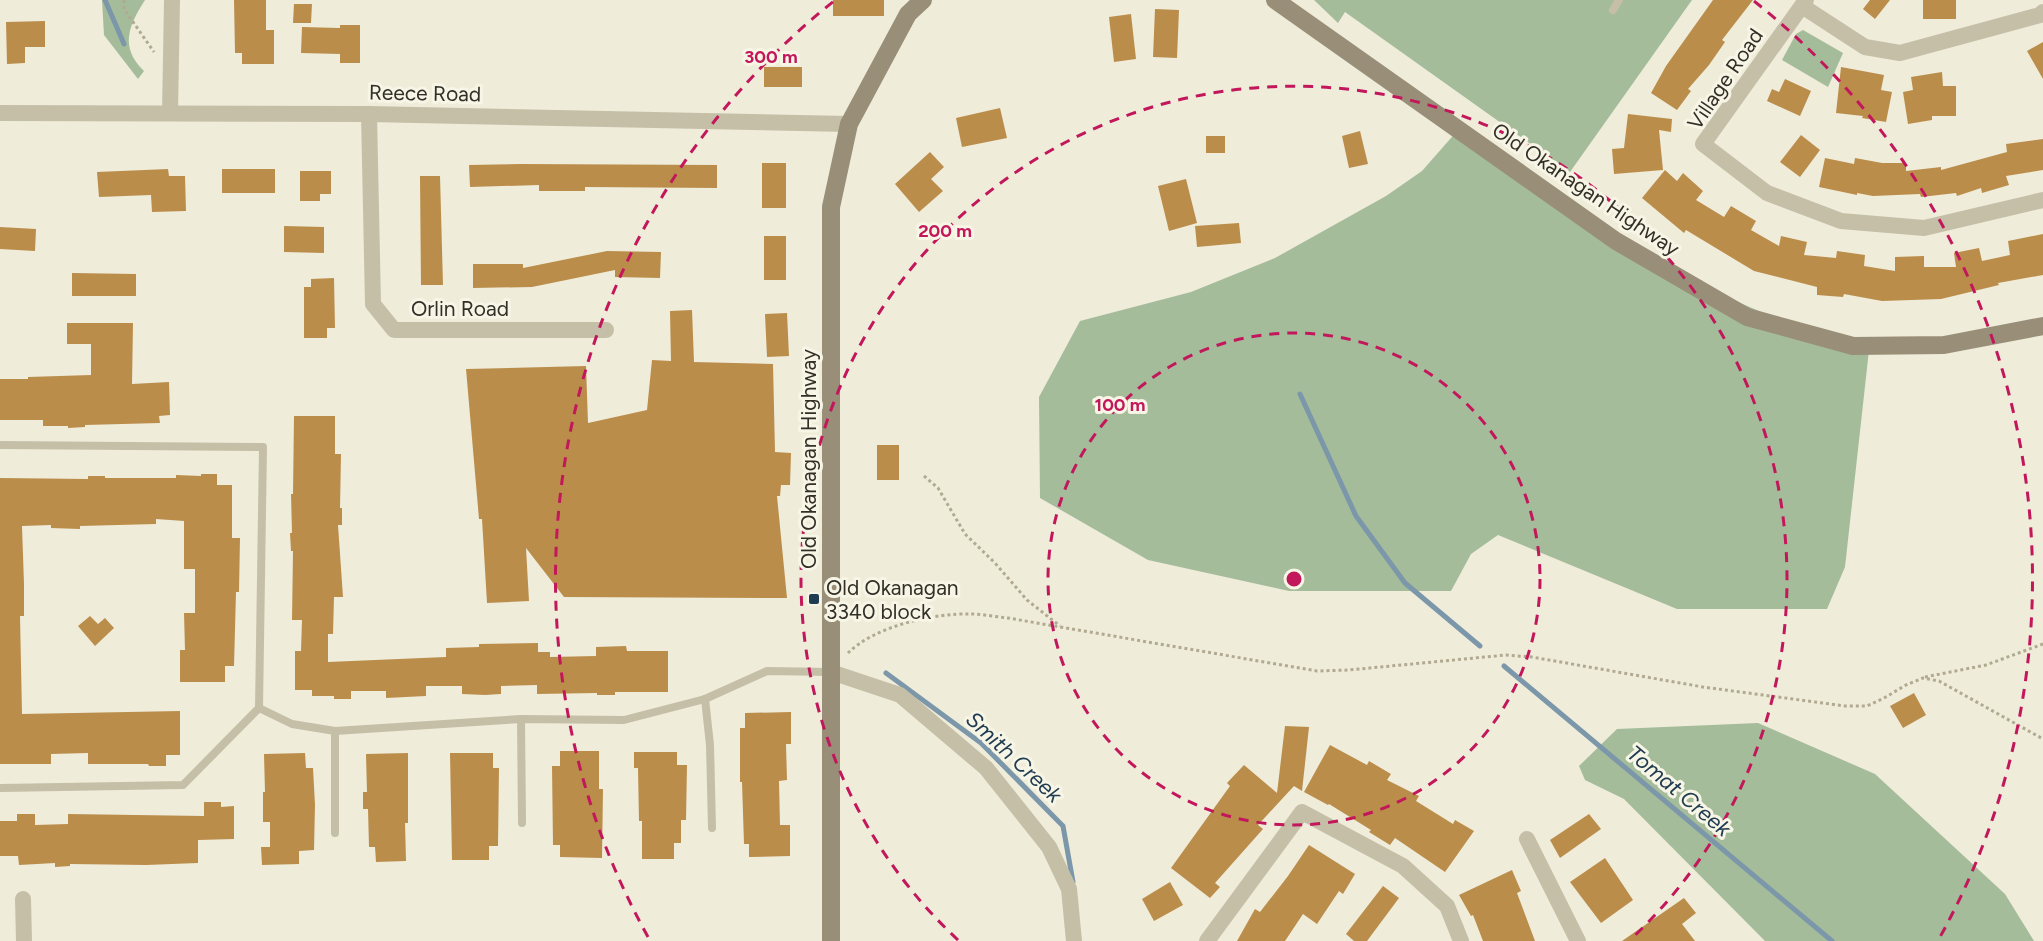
<svg xmlns="http://www.w3.org/2000/svg" width="2043" height="941" font-family="Figtree,sans-serif">
  <style>
    .green { fill: #a5bc9b }
    .lines { fill: none; stroke-linecap: round; stroke-linejoin: round }
    .stream { stroke: #7b97a9; stroke-width: 5 }
    .building { fill: #bb8d4b }
    .path { stroke: #b1aa91; stroke-width: 3; stroke-dasharray: 3 3; stroke-linecap: butt }
    .lane { stroke: #c5bfa7; stroke-width: 8 }
    .street { stroke: #c5bfa7; stroke-width: 16 }
    .secondary { stroke: #998f78; stroke-width: 18 }
    .ring { fill: none; stroke: #c2185b; stroke-width: 3; stroke-dasharray: 10 8 }
    .poi-dot { fill: #203c50; stroke: #f7f5e5; stroke-width: 2 }
    .labels { text-anchor: middle; dominant-baseline: central; stroke-width: 6; stroke-linejoin: round; paint-order: stroke }
    .street-label { font-size: 21px; fill: #322f27; stroke: #f7f5e5 }
    .poi-label { font-size: 21px; fill: #322f27; stroke: #f7f5e5; text-anchor: start }
    .water-label { font-size: 22px; font-style: italic; fill: #203c50; stroke: #f7f5e5 }
    .centre { fill: #c2185b; stroke: #f7f5e5; stroke-width: 3 }
    .ring-label { font-size: 18px; text-anchor: middle; font-weight: bold; fill: #c2185b; stroke: #f7f5e5; stroke-width: 6; stroke-linejoin: round; paint-order: stroke }
  </style>
  <rect width="100%" height="100%" fill="#efecda"/>
  <!-- green -->
  <g class="green">
    <path d="M 102,0 L 145,0 C 129,25 119,47 144,71 L 138,79 L 104,35 Z"/>
    <polygon points="1314,0 1692,0 1570,172 1345,12 1338,23"/>
    <polygon points="1803,30 1843,53 1828,87 1782,60 1796,34"/>
    <polygon points="1458,130 1690,281 1807,332 1870,341 1845,567 1827,609 1677,609 1498,535 1471,554 1451,591 1289,591 1148,560 1040,498 1039,397 1080,321 1191,292 1275,258 1386,196 1422,171"/>
    <polygon points="1758,723 1875,774 2005,894 2034,941 1765,941 1624,799 1585,780 1579,766 1617,729"/>
  </g>
  <g class="lines">
    <!-- stream -->
    <g class="stream">
      <polyline points="105,0 124,44"/>
      <polyline points="1300,394 1356,516 1405,583 1480,646"/>
      <polyline points="1504,666 1832,941"/>
      <polyline points="886,673 981,743 1063,826 1073,882"/>
    </g>
  </g>
  <!-- building -->
  <g class="building">
    <polygon points="234,0 266,0 266,30 274,30 274,64 242,64 242,53 235,53"/>
    <rect x="833" y="0" width="51" height="16"/>
    <polygon points="1713,0 1753,0 1722,40 1725,42 1709,65 1688,89 1691,91 1677,110 1651,93 1666,66"/>
    <polygon points="1870,0 1890,0 1875,19 1863,9"/>
    <rect x="1923" y="0" width="33" height="19"/>
    <polygon points="294,4 312,4 311,23 293,23"/>
    <polygon points="1155,9 1179,10 1177,58 1153,57"/>
    <polygon points="1131,14 1136,59 1114,62 1109,17"/>
    <polygon points="45,21 45,47 25,47 25,63 7,64 6,22"/>
    <polygon points="340,25 360,25 360,63 340,63 340,54 301,53 302,27 340,28"/>
    <polygon points="2043,42 2043,79 2027,51"/>
    <rect x="764" y="67" width="38" height="20"/>
    <polygon points="1841,67 1884,75 1881,90 1892,92 1886,122 1862,118 1863,116 1836,113"/>
    <polygon points="1942,72 1943,86 1956,86 1956,116 1932,116 1932,120 1908,124 1903,92 1913,90 1911,77"/>
    <polygon points="1785,79 1811,91 1800,116 1767,101 1772,89 1779,92"/>
    <polygon points="1000,108 1007,138 962,147 956,118"/>
    <polygon points="1628,114 1672,119 1671,132 1659,130 1663,170 1614,174 1612,149 1624,148"/>
    <polygon points="1360,131 1368,164 1349,168 1342,136"/>
    <polygon points="1801,135 1820,150 1800,177 1780,162"/>
    <rect x="1206" y="136" width="19" height="17"/>
    <polygon points="2043,139 2043,170 2006,176 2009,185 1982,193 1981,188 1957,196 1956,193 1921,197 1920,194 1873,196 1857,193 1857,195 1819,187 1825,158 1854,164 1855,158 1882,163 1906,163 1906,171 1941,167 1941,170 2007,152 2006,144"/>
    <polygon points="930,152 944,167 931,179 943,191 919,212 895,184"/>
    <rect x="762" y="163" width="24" height="45"/>
    <polygon points="521,164 717,165 717,188 585,187 585,191 539,191 539,185 470,187 469,165"/>
    <polygon points="168,169 169,176 185,176 186,211 152,212 151,195 99,197 97,172"/>
    <rect x="222" y="169" width="53" height="24"/>
    <polygon points="1665,170 1677,181 1683,173 1703,191 1696,200 1724,217 1731,206 1756,221 1751,230 1779,246 1781,236 1807,242 1804,255 1836,258 1837,251 1865,255 1864,266 1895,271 1895,257 1924,256 1924,267 1956,267 1954,253 1979,248 1982,261 2010,255 2008,241 2043,234 2043,275 1998,283 1999,285 1941,299 1882,301 1844,294 1843,297 1817,295 1817,287 1754,271 1686,230 1684,233 1642,198"/>
    <polygon points="300,171 331,171 331,194 320,194 320,201 300,201"/>
    <polygon points="420,176 440,176 443,285 421,285"/>
    <polygon points="1186,179 1197,223 1169,231 1158,186"/>
    <polygon points="1239,223 1241,243 1197,247 1195,226"/>
    <polygon points="284,226 324,227 324,253 284,252"/>
    <polygon points="0,227 36,229 35,251 0,249"/>
    <rect x="764" y="236" width="22" height="44"/>
    <polygon points="607,251 661,252 660,278 615,277 615,270 532,287 473,288 473,264 523,264 523,268"/>
    <polygon points="72,273 136,274 136,296 72,296"/>
    <polygon points="334,278 335,328 327,328 327,338 304,338 304,287 311,287 311,279"/>
    <polygon points="692,310 694,362 773,364 775,452 791,453 790,485 781,485 780,496 777,496 787,598 564,597 526,548 529,601 487,603 482,519 479,519 466,369 586,366 588,423 647,410 652,360 671,361 670,311"/>
    <polygon points="787,313 789,356 767,357 765,314"/>
    <polygon points="67,323 133,323 132,384 169,382 170,415 159,416 160,423 85,425 85,427 68,428 68,426 43,426 43,420 0,420 0,379 28,379 28,377 91,375 91,344 67,344"/>
    <polygon points="294,416 335,416 335,454 341,454 340,508 342,508 342,525 338,525 343,597 334,597 333,634 328,634 328,662 446,657 446,648 479,647 479,644 538,643 538,652 550,652 550,657 596,656 596,647 626,646 627,651 668,651 668,692 615,692 615,695 597,695 597,693 537,694 537,685 501,686 501,694 485,695 462,694 462,686 426,686 426,696 386,698 386,691 351,691 351,699 334,699 334,696 312,696 312,690 295,690 295,651 301,651 302,620 292,620 293,551 291,551 290,533 292,533 291,494 293,494"/>
    <rect x="877" y="445" width="22" height="35"/>
    <polygon points="201,474 217,474 217,485 232,485 232,538 240,538 239,592 236,592 234,666 225,666 225,682 180,682 180,650 185,650 184,613 195,613 195,569 184,569 184,521 156,519 156,524 80,526 80,529 51,528 51,525 22,526 24,584 24,616 20,616 22,714 180,711 180,755 166,755 166,766 149,766 148,764 88,764 88,753 51,754 51,764 0,764 0,478 88,479 88,476 105,476 105,478 176,478 176,475 201,476"/>
    <polygon points="90,616 98,624 105,618 114,628 95,646 78,626"/>
    <polygon points="1914,693 1926,715 1903,728 1890,706"/>
    <polygon points="791,712 791,744 786,744 787,780 779,781 780,825 790,825 790,856 749,857 749,844 744,844 742,782 740,782 740,728 745,728 745,713"/>
    <polygon points="1285,726 1309,727 1302,791 1294,786 1258,825 1263,829 1215,883 1220,887 1210,898 1171,868 1230,786 1227,783 1244,765 1277,793"/>
    <polygon points="1330,745 1367,765 1369,761 1391,774 1387,780 1419,796 1416,801 1453,824 1455,820 1474,831 1445,872 1395,838 1390,845 1369,832 1371,830 1329,804 1328,805 1304,792"/>
    <polygon points="560,751 599,751 599,789 603,789 602,858 560,857 560,845 553,845 552,766 560,766"/>
    <polygon points="634,752 677,752 677,765 687,765 686,820 681,820 681,843 674,843 674,859 642,859 642,821 639,821 638,768 634,768"/>
    <polygon points="305,753 306,768 313,768 315,805 314,850 299,851 299,864 262,865 261,847 270,847 270,822 263,822 263,792 265,792 264,754"/>
    <polygon points="408,753 408,823 405,823 406,861 376,862 375,847 369,847 368,809 363,809 363,792 367,792 366,754"/>
    <polygon points="450,753 493,753 493,768 499,768 498,846 489,846 489,860 452,860"/>
    <polygon points="204,802 221,802 221,807 234,806 234,839 198,840 198,863 146,865 70,864 70,866 55,867 55,863 19,865 18,856 0,856 0,821 17,821 17,814 35,814 35,825 68,824 68,814 204,816"/>
    <polygon points="1589,814 1601,829 1560,858 1550,840"/>
    <polygon points="1309,845 1355,874 1343,894 1339,891 1317,924 1303,914 1285,941 1237,941 1255,909 1260,912 1288,876"/>
    <polygon points="1605,858 1633,900 1601,923 1570,882"/>
    <polygon points="1512,870 1521,891 1517,893 1535,941 1483,941 1473,915 1471,916 1459,895"/>
    <polygon points="1170,882 1183,905 1154,921 1142,899"/>
    <polygon points="1383,886 1399,898 1367,941 1354,941 1346,934"/>
    <polygon points="1684,898 1696,913 1682,924 1695,941 1622,941"/>
  </g>
  <g class="lines">
    <!-- path -->
    <g class="path">
      <polyline points="124,0 124,9 154,52"/>
      <polyline points="924,476 938,488 965,534 995,563 1027,600 1060,626"/>
      <path d="M 848,653 C 875,626 934,613 971,614 C 983,614 996,617 1008,618 L 1317,671 L 1349,670 L 1506,655 L 1532,657 L 1703,687 L 1845,706 L 1867,706 L 1884,698 L 1906,685 L 1923,678 L 1939,681 L 2043,739"/>
      <polyline points="1925,677 1986,665 2043,644"/>
    </g>
    <!-- lane -->
    <g class="lane">
      <polyline points="1613,10 1619,0"/>
      <polyline points="0,445 263,447 259,708 183,785 0,788"/>
      <polyline points="705,699 710,745 712,828"/>
      <polyline points="259,708 292,724 335,731 521,719 624,720 705,699 767,671 831,672"/>
      <polyline points="521,719 522,823"/>
      <polyline points="335,731 335,833"/>
    </g>
    <!-- street -->
    <g class="street">
      <polyline points="1806,0 1703,144 1767,193 1841,221 1924,228 2043,200"/>
      <polyline points="1802,6 1865,47 1900,53 2040,15 2043,12"/>
      <polyline points="0,113 369,114 849,124"/>
      <polyline points="170,113 172,0"/>
      <polyline points="369,114 373,304 394,330 606,330"/>
      <polyline points="831,672 900,695 986,768 1049,847 1069,889 1074,941"/>
      <polyline points="1527,839 1578,941"/>
      <polyline points="23,899 24,941"/>
      <polyline points="1207,941 1302,812 1403,866 1447,906 1461,941"/>
    </g>
    <!-- secondary -->
    <g class="secondary">
      <polyline points="1275,0 1616,241 1747,317 1853,346 1944,345 2043,326"/>
      <polyline points="831,941 831,207 849,124 908,14 923,0"/>
    </g>
  </g>
  <!-- distance rings -->
  <g class="ring">
    <circle cx="1294" cy="579" r="246"/>
    <path d="M958 940A493 493 0 1 1 1630 940"/>
    <path d="M648 937A739 739 0 0 1 834 1M1754 1A739 739 0 0 1 1940 937"/>
  </g>
  <!-- markers -->
  <rect class="poi-dot" x="808" y="593" width="12" height="12" rx="3"/>
  <g class="labels">
    <!-- street labels -->
    <g class="street-label">
      <text transform="translate(1725 79) rotate(-56)">Village Road</text>
      <text transform="translate(425 93) rotate(1)">Reece Road</text>
      <text transform="translate(1586 189) rotate(34)">Old Okanagan Highway</text>
      <text x="460" y="308">Orlin Road</text>
      <text transform="translate(808 459) rotate(-90)">Old Okanagan Highway</text>
    </g>
    <!-- poi labels -->
    <g class="poi-label">
      <text x="826" y="587">Old Okanagan<tspan x="826" dy="24">3340 block</tspan></text>
    </g>
    <!-- water labels -->
    <g class="water-label">
      <text transform="translate(1014 757) rotate(43)">Smith Creek</text>
      <text transform="translate(1679 791) rotate(40)">Tomat Creek</text>
    </g>
  </g>
  <circle cx="1294" cy="579" r="9" class="centre"/>
  <g class="ring-label">
    <text x="771" y="63">300 m</text>
    <text x="945" y="237">200 m</text>
    <text x="1120" y="411">100 m</text>
  </g>
</svg>
